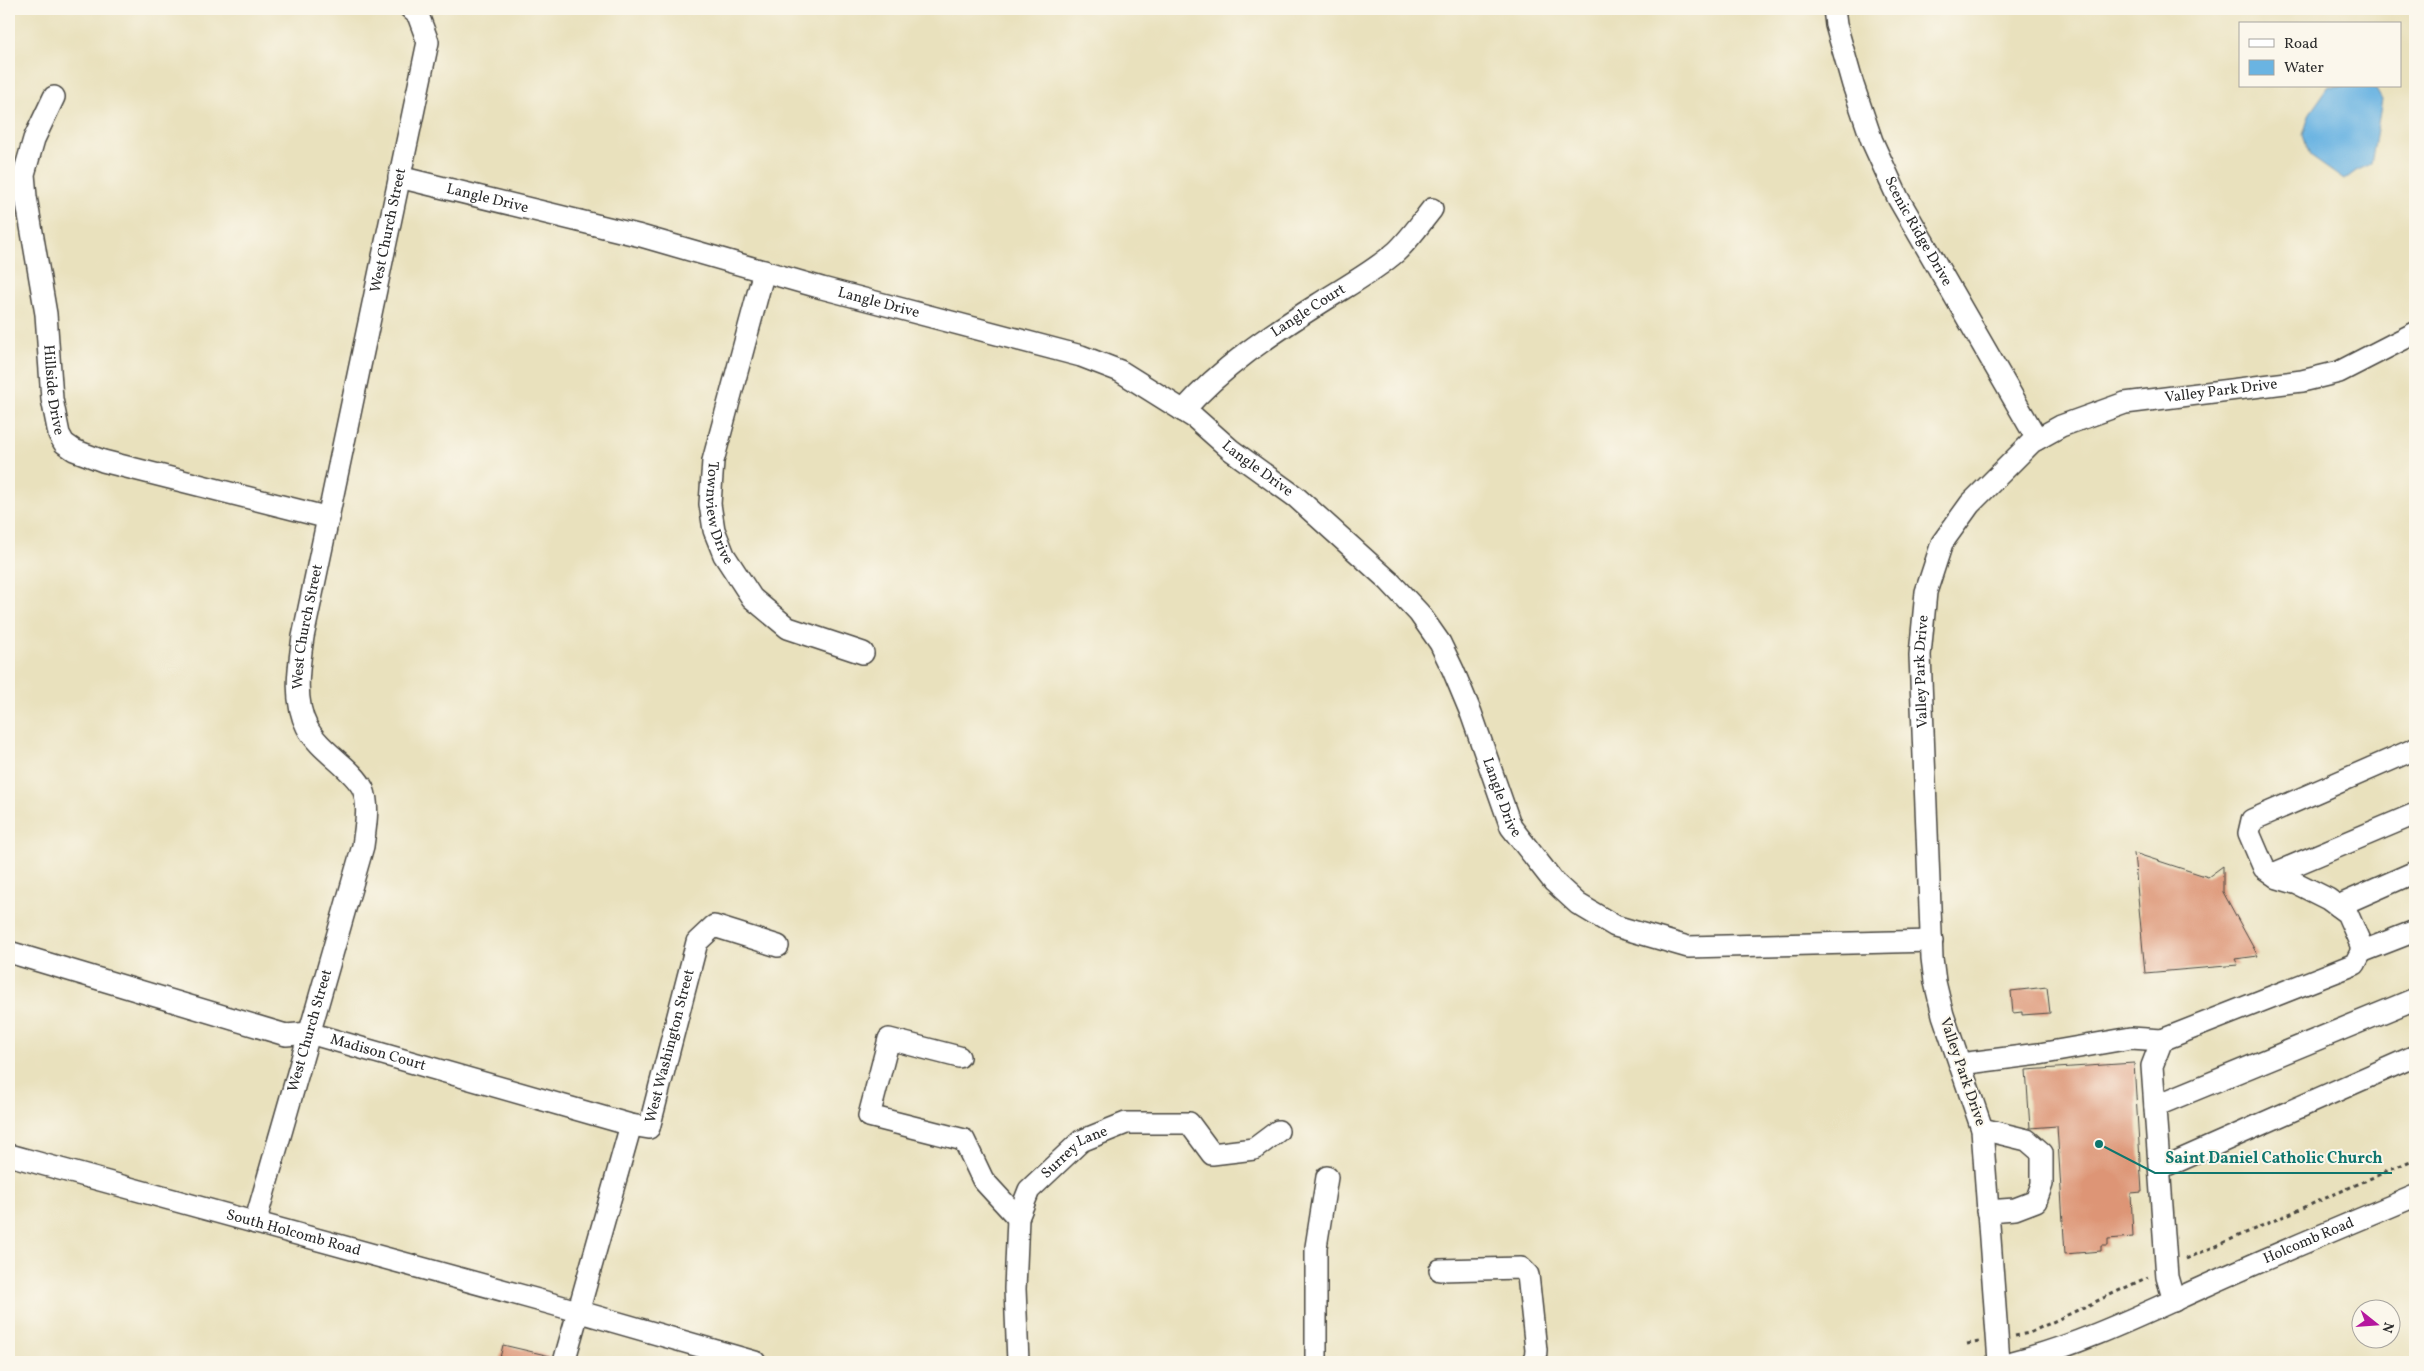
<svg xmlns="http://www.w3.org/2000/svg" width="2424" height="1371" font-family="Vollkorn,serif">
  <style>
    .water { fill: #6ab4e2; stroke: #4a7086 }
    .building { fill: #dd9576 }
    .lines { fill: none; stroke-linecap: round; stroke-linejoin: round }
    .minor-casing { stroke: #484641; stroke-width: 24 }
    .path { stroke: #484641; stroke-width: 3; stroke-dasharray: 4 4; stroke-linecap: butt }
    .minor { stroke: #fff; stroke-width: 21 }
    .labels { text-anchor: middle; dominant-baseline: central; stroke-width: 4; stroke-linejoin: round; paint-order: stroke }
    .street-label { font-size: 15px; fill: #2b2b2b; stroke: #fbf7ec }
    .leader { fill: none; stroke: #0f766e; stroke-width: 2 }
    .callout-dot { fill: #0f766e; stroke: #fbf7ec; stroke-width: 2 }
    .callout-label { font-size: 16px; text-anchor: middle; font-weight: bold; fill: #0f766e; stroke: #fbf7ec; stroke-width: 4; stroke-linejoin: round; paint-order: stroke }
  </style>
  <rect width="100%" height="100%" fill="#fbf7ec"/>
  <filter id="ink" filterUnits="userSpaceOnUse"><feTurbulence type="fractalNoise" baseFrequency=".02" numOctaves="2"/><feDisplacementMap in="SourceGraphic" scale="10" xChannelSelector="R" yChannelSelector="G"/><feConvolveMatrix kernelMatrix="1 2 1 2 8 2 1 2 1" color-interpolation-filters="sRGB"/></filter>
  <filter id="wash" filterUnits="userSpaceOnUse"><feTurbulence type="fractalNoise" baseFrequency=".0096" numOctaves="4" result="noise"/><feDisplacementMap in="SourceGraphic" scale="20" xChannelSelector="R" yChannelSelector="G"/><feGaussianBlur stdDeviation="1.12" result="paint"/><feColorMatrix in="noise" values="0 0 0 0 0 0 0 0 0 0 0 0 0 0 0 0 0 1.4 0 .05"/><feComposite in="paint" operator="in"/></filter>
  <g filter="url(#wash)">
    <rect width="100%" height="100%" fill="#e9e1bd"/>
    <!-- water -->
    <polygon class="water" points="2329,86 2374,86 2382,100 2371,164 2356,171 2344,180 2310,156 2303,135 2310,113"/>
    <g id="blocks">
      <!-- building -->
      <g class="building">
        <polygon points="2134,853 2208,877 2223,866 2223,892 2258,956 2235,959 2238,965 2145,973"/>
        <polygon points="2047,987 2050,1013 2022,1015 2022,1012 2013,1013 2011,991"/>
        <polygon points="2134,1063 2142,1192 2131,1193 2133,1237 2108,1239 2108,1246 2101,1246 2101,1251 2065,1254 2057,1126 2030,1128 2026,1070"/>
        <polygon points="503,1345 550,1356 549,1362 499,1362"/>
      </g>
    </g>
  </g>
  <g filter="url(#ink)">
    <use href="#blocks" fill-opacity="0" stroke="#484641" stroke-width="1"/>
    <g class="lines">
      <!-- minor casing -->
      <g class="minor-casing">
        <g id="minor">
          <path id="s1" d="M 1834,9 L 1836,25 L 1853,85 L 1872,141 L 1898,198 L 2037,439"/>
          <path id="s2" d="M 54,97 L 34,139 L 24,174 L 26,197 L 46,314 L 52,399 L 59,434 L 64,443 L 74,450 L 103,461 L 329,518"/>
          <path id="s3" d="M 399,177 L 641,236 L 822,288 L 1081,356 L 1120,371 L 1195,418 L 1231,450 L 1296,497 L 1389,581 L 1419,613 L 1440,643 L 1453,670 L 1471,713 L 1511,827 L 1554,882 L 1578,904 L 1615,926 L 1688,947 L 1932,941"/>
          <path id="s4" d="M 764,271 L 713,461 L 710,504 L 714,530 L 724,555 L 752,598 L 788,628 L 863,653"/>
          <path id="s5" d="M 1183,411 C 1222,367 1268,336 1317,305 C 1343,288 1372,273 1396,252 C 1409,240 1421,223 1432,209"/>
          <polyline points="2273,874 2415,814"/>
          <polyline points="2338,906 2415,872"/>
          <path id="s6" d="M 9,952 L 286,1035 L 309,1033 L 631,1125 L 649,1128 L 697,942 L 714,926 L 778,946"/>
          <polyline points="2361,952 2415,931"/>
          <polyline points="959,1057 889,1039 869,1116 964,1140 983,1180 1018,1218"/>
          <polyline points="1960,1064 2039,1054 2131,1038 2162,1040"/>
          <polyline points="2155,1106 2415,999"/>
          <polyline points="1982,1129 2027,1140 2042,1153 2042,1184 2036,1201 2015,1209 1987,1211"/>
          <path id="s7" d="M 9,1155 L 549,1303 L 755,1362"/>
          <polyline points="2160,1169 2415,1056"/>
          <path id="s8" d="M 255,1223 L 363,846 C 365,829 370,806 363,789 C 353,768 319,751 307,727 C 293,700 299,666 303,637 L 428,42 L 418,15 L 411,9"/>
          <polyline points="1440,1270 1521,1268 1528,1275 1536,1350 1535,1362"/>
          <polyline points="2174,1301 2167,1277 2152,1066 2162,1040 2355,964 2361,952 2361,945 2347,913 2328,899 2298,884 2278,878 2264,868 2249,833 2252,820 2415,749"/>
          <polyline points="564,1362 631,1125"/>
          <path id="s9" d="M 1018,1362 L 1015,1289 L 1018,1218 L 1029,1190 L 1081,1141 L 1126,1123 L 1189,1123 L 1212,1154 L 1254,1149 L 1278,1131"/>
          <polyline points="1316,1362 1316,1247 1327,1177"/>
          <path id="s10" d="M 1999,1362 L 1982,1129 L 1943,1015 L 1935,982 L 1932,958 L 1920,655 L 1926,592 L 1942,543 L 1970,504 L 2032,442 L 2061,426 L 2125,403 L 2302,381 L 2339,372 L 2415,333"/>
          <path id="s11" d="M 2013,1362 C 2080,1345 2141,1315 2203,1287 C 2273,1255 2344,1226 2415,1196"/>
        </g>
      </g>
      <!-- path -->
      <g class="path">
        <polyline points="2186,1259 2415,1159"/>
        <polyline points="2015,1336 2029,1333 2148,1277"/>
        <polyline points="1967,1344 1979,1342"/>
      </g>
      <!-- minor -->
      <use href="#minor" class="minor"/>
    </g>
  </g>
  <g class="labels">
    <!-- street labels -->
    <g class="street-label">
      <text stroke="none"><textPath href="#s3" startOffset="91">Langle Drive</textPath></text>
      <text stroke="none"><textPath href="#s8" startOffset="1041">West Church Street</textPath></text>
      <text stroke="none"><textPath href="#s1" startOffset="239">Scenic Ridge Drive</textPath></text>
      <text stroke="none"><textPath href="#s3" startOffset="496">Langle Drive</textPath></text>
      <text stroke="none"><textPath href="#s5" startOffset="161">Langle Court</textPath></text>
      <text stroke="none"><textPath href="#s2" startOffset="301">Hillside Drive</textPath></text>
      <text stroke="none"><textPath href="#s10" startOffset="1164">Valley Park Drive</textPath></text>
      <text stroke="none"><textPath href="#s3" startOffset="916">Langle Drive</textPath></text>
      <text stroke="none"><textPath href="#s4" startOffset="250">Townview Drive</textPath></text>
      <text stroke="none"><textPath href="#s8" startOffset="636">West Church Street</textPath></text>
      <text stroke="none"><textPath href="#s10" startOffset="699">Valley Park Drive</textPath></text>
      <text stroke="none"><textPath href="#s3" startOffset="1336">Langle Drive</textPath></text>
      <text stroke="none"><textPath href="#s8" startOffset="200">West Church Street</textPath></text>
      <text stroke="none"><textPath href="#s6" startOffset="750">West Washington Street</textPath></text>
      <text stroke="none"><textPath href="#s6" startOffset="384">Madison Court</textPath></text>
      <text transform="translate(1962 1072) rotate(71)">Valley Park Drive</text>
      <text stroke="none"><textPath href="#s9" startOffset="234">Surrey Lane</textPath></text>
      <text stroke="none"><textPath href="#s7" startOffset="295">South Holcomb Road</textPath></text>
      <text stroke="none"><textPath href="#s11" startOffset="320">Holcomb Road</textPath></text>
    </g>
  </g>
  <!-- callouts -->
  <path class="leader" d="M2099 1144L2155 1173H2392"/>
  <circle class="callout-dot" cx="2099" cy="1144" r="5"/>
  <g class="callout-label">
    <text x="2274" y="1163">Saint Daniel Catholic Church</text>
  </g>
  <!-- margin -->
  <rect width="2424" height="1371" fill="none" stroke="#fbf7ec" stroke-width="30"/>
  <!-- legend -->
  <rect x="2239" y="22" width="162" height="65" fill="#fbf7ec" stroke="#a8a59f"/>
  <rect x="2249" y="39" width="25" height="8" fill="#ffffff" stroke="#a8a59f"/>
  <text x="2284" y="48" font-size="15" fill="#2b2b2b">Road</text>
  <rect x="2249" y="60" width="25" height="15" fill="#6ab4e2" stroke="#a8a59f"/>
  <text x="2284" y="72" font-size="15" fill="#2b2b2b">Water</text>
  <!-- north arrow -->
  <g transform="translate(2376 1324) rotate(107)"><circle r="24" fill="#fbf7ec" stroke="#a8a59f"/>
  <path d="M0-4L9 19L0 12L-9 19Z" fill="#b5179e"/>
  <text y="-8" font-size="14" font-weight="bold" text-anchor="middle" fill="#2b2b2b">N</text>
  </g>
</svg>
